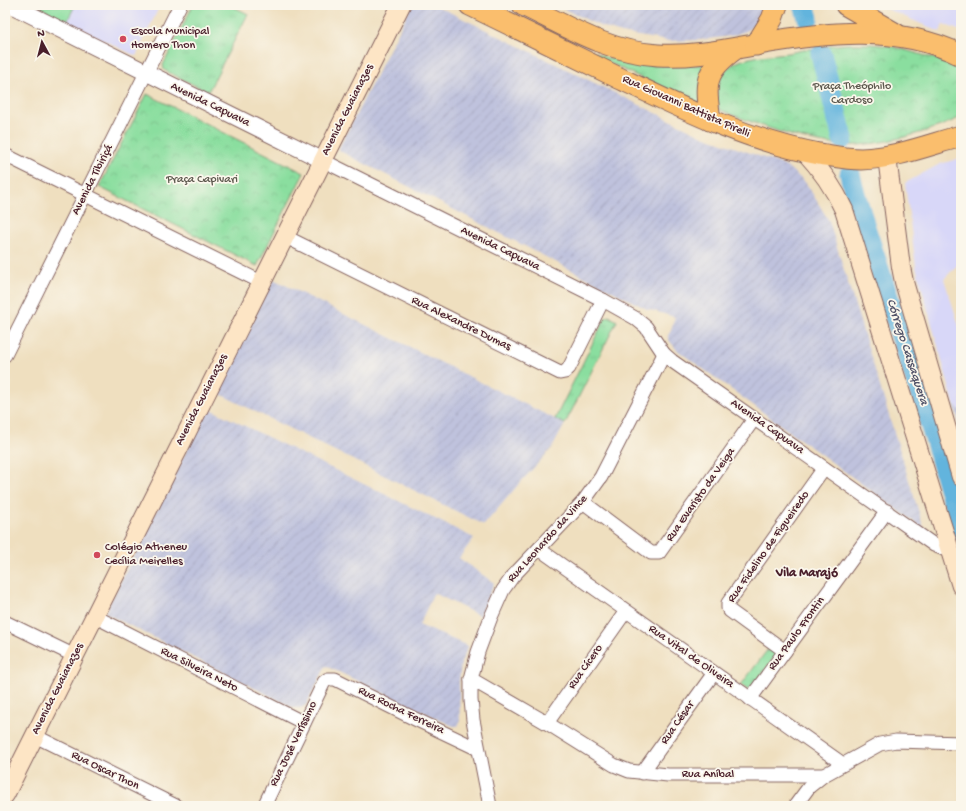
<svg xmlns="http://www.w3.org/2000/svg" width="966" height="811" font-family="'Gochi Hand',sans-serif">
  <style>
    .built { fill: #d8d7f8 }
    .industrial { fill: url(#industrial-furrows) }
    .grass { fill: url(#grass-tufts); stroke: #6a7e65 }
    .park { fill: url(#park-crowns); stroke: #6a7e65 }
    .garden { fill: #8ade9f; stroke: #6a7e65 }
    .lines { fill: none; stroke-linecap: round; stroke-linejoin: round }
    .stream { stroke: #62b4dd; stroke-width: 3.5 }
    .river { stroke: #62b4dd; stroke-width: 21 }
    .minor-casing { stroke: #84625f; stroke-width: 15 }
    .tertiary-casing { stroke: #84625f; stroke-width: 18 }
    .secondary-casing { stroke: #84625f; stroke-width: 20 }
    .trunk-casing { stroke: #84625f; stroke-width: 23 }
    .minor { stroke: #fff; stroke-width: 13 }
    .tertiary { stroke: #fff; stroke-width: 16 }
    .secondary { stroke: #fde5c5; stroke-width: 18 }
    .trunk { stroke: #fabe6d; stroke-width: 21 }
    .poi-dot { fill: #d1495b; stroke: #fbf7ec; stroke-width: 1.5 }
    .labels { text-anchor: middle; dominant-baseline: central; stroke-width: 3.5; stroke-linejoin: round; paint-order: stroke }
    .poi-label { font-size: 12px; fill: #4a1f2b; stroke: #fbf7ec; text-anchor: start }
    .park-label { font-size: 12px; fill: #5d584e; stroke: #fbf7ec }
    .street-label { font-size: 12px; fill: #4a1f2b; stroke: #fbf7ec }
    .water-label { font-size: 13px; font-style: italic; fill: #525369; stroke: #fbf7ec }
    .neighbourhood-label { font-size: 13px; font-weight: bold; fill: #4a1f2b; stroke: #fbf7ec }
  </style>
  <defs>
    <pattern id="industrial-furrows" width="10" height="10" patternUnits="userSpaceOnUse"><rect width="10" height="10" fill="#bfc2dd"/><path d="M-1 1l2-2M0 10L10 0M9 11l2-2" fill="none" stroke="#a6a6be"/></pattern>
    <pattern id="grass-tufts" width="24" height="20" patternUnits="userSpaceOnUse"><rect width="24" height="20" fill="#8ade9f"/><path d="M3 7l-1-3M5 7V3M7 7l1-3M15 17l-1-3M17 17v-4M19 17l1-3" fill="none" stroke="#79be89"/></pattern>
    <pattern id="park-crowns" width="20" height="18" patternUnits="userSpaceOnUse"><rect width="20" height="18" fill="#8ade9f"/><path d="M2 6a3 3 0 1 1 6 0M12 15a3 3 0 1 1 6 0" fill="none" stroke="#79be89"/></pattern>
  </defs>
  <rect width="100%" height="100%" fill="#fbf7ec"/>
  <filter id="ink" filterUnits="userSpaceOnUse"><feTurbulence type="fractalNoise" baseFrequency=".025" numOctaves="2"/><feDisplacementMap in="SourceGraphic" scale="8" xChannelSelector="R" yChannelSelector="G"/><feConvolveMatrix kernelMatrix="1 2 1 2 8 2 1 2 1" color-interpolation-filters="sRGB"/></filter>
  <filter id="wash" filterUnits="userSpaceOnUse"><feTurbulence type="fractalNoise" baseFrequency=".012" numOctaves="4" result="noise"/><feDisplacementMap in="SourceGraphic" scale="16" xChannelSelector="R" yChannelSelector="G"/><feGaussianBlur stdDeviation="0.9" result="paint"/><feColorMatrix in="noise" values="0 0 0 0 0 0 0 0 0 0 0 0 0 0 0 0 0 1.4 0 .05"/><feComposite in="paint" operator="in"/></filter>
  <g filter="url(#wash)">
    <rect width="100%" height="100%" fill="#efdfbf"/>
    <!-- built -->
    <g class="built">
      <polygon points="75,5 160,5 136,56 67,22"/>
      <polygon points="878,5 961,5 961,31 943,24 940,32"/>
      <polygon points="961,158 961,261 944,279 961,332 961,411 954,404 916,267 905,183 940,164"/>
    </g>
    <!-- industrial -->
    <g class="industrial">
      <polygon points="412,5 435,5 703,136 781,164 790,169 806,183 829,221 924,529 677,350 668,339 675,317 647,309 340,151 339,148"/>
      <polygon points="556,5 766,5 765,10 758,22 746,31 731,36 700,40 668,41 621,33 600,26"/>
      <polygon points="273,279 565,424 552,448 518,485 484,525 216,392"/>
      <polygon points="954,404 961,411 961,431"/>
      <polygon points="208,408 474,538 459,558 494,583 480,616 434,593 419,625 468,646 461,663 459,682 460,722 458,726 453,726 326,666 306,705 301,708 294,708 105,613"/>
    </g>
    <!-- grass -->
    <g class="grass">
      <polygon points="193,5 230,5 248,14 208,92 164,70 163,65"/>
      <polygon points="588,50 609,58 655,65 680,66 706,64 700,106 587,52"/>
      <polygon points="609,316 617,321 565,424 555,419 605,318"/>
    </g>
    <!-- park -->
    <g class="park">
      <path d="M 850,44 L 869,44 L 891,46 L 961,66 L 961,117 C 932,132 872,148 840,145 C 798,141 758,124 720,110 C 714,96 717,77 729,67 C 742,56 771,55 788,53 C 809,49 829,45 850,44 Z"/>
      <polygon points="147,94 304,173 257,266 99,187"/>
      <polygon points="771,645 778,652 752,689 746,689 741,685"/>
    </g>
    <!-- garden -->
    <polygon class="garden" points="36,5 75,5 67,22"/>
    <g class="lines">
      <!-- stream -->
      <polyline class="stream" points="844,191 853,187"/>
      <!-- river -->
      <g class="river">
        <polyline points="804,5 808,18"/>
        <polyline points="821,54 843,139"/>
        <polyline points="850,174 853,187 866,230 936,442 961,530"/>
      </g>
    </g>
  </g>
  <g filter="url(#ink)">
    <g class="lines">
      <!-- minor casing -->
      <g class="minor-casing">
        <g id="minor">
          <polyline points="5,155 261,282"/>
          <polyline points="322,160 603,300 635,318 646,327 664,354 672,361 934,545 951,552"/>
          <polyline points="284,236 560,373 565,372 569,368 603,300"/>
          <polyline points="5,355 180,5"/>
          <polyline points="583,502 651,553 659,553 754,419"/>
          <polyline points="539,549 843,764"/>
          <polyline points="94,616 304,723"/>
          <polyline points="5,622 75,656"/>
          <polyline points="785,651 730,611 728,608 728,603 824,468"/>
          <polyline points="471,679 547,723 614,765 629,771 668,775 824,775 880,744 896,741 961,743"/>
          <polyline points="750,699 887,511"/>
          <polyline points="547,723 626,611"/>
          <polyline points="35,736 176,806"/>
          <polyline points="642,773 714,673"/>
          <polyline points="264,806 324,682 328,679 335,679 415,719 478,749"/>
          <polyline points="490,806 473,720 471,700 471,679 478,652 491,617 503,590 513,576 583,502 601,477 664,354"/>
          <polyline points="795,806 809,787 824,775"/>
        </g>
      </g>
      <!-- tertiary casing -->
      <g class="tertiary-casing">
        <polyline id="tertiary" points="11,5 322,160"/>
      </g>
      <!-- secondary casing -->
      <g class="secondary-casing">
        <g id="secondary">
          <path d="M 804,151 C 821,169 834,188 844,210 L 961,586"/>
          <polyline points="887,157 901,267 904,282 961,477"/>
          <polyline points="5,795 401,5"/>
        </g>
      </g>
      <!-- trunk casing -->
      <g class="trunk-casing">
        <g id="trunk">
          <path d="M 470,5 C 519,29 568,53 617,77 C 682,108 748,141 819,154 C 833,156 847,159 861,159 C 896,158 928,145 961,136"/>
          <path d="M 523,5 C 566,26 608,52 658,55 C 692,57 725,50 759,44 C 826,32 898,24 961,55"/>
          <polyline points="846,5 896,34"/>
          <polyline points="756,45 772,19 777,5"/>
          <path d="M 710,120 C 705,84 703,72 735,49"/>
        </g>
      </g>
      <!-- minor -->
      <use href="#minor" class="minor"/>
      <!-- tertiary -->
      <use href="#tertiary" class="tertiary"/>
      <!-- secondary -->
      <use href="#secondary" class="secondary"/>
      <!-- trunk -->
      <use href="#trunk" class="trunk"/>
    </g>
  </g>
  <!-- markers -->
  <g class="poi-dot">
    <circle cx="123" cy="39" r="4"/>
    <circle cx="97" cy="555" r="4"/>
  </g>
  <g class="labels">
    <!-- poi labels -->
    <g class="poi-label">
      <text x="131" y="32">Escola Municipal<tspan x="131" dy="14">Homero Thon</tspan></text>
      <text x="105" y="548">Colégio Atheneu<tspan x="105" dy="14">Cecília Meirelles</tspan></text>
    </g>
    <!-- park labels -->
    <g class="park-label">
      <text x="852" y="87">Praça Theóphilo<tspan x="852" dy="14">Cardoso</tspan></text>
      <text x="202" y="180">Praça Capivari</text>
    </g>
    <!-- street labels -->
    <g class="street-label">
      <text transform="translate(210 105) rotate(26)">Avenida Capuava</text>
      <text transform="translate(686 107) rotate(24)">Rua Giovanni Battista Pirelli</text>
      <text transform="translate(348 110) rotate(-63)">Avenida Guaianazes</text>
      <text transform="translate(93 180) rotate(-63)">Avenida Tibiriçá</text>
      <text transform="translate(500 249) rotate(26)">Avenida Capuava</text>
      <text transform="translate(461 324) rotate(26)">Rua Alexandre Dumas</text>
      <text transform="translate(202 400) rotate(-63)">Avenida Guaianazes</text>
      <text transform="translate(767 427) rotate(35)">Avenida Capuava</text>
      <text transform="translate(701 495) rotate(-55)">Rua Evaristo da Veiga</text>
      <text transform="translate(548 539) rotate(-48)">Rua Leonardo da Vince</text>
      <text transform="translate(769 547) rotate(-55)">Rua Fidelino de Figueiredo</text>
      <text transform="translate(797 634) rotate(-54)">Rua Paulo Frontin</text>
      <text transform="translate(691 657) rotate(35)">Rua Vital de Oliveira</text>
      <text transform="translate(586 667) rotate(-55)">Rua Cícero</text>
      <text transform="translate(199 670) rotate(27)">Rua Silveira Neto</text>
      <text transform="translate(58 689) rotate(-63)">Avenida Guaianazes</text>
      <text transform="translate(401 711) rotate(26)">Rua Rocha Ferreira</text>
      <text transform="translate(678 723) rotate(-55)">Rua César</text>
      <text transform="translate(294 744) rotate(-64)">Rua José Veríssimo</text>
      <text transform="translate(105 771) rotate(26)">Rua Oscar Thon</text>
      <text x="708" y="775">Rua Aníbal</text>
    </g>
    <!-- water labels -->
    <g class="water-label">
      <text transform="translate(907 352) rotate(72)">Córrego Cassaquera</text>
    </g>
    <!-- neighbourhood labels -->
    <g class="neighbourhood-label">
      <text x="807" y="573">Vila Marajó</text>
    </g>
  </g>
  <!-- margin -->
  <rect width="966" height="811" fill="none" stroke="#fbf7ec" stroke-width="20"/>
  <!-- north arrow -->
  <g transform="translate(42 42) rotate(353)" stroke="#fbf7ec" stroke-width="3" paint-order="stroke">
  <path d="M0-3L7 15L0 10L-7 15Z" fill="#4a1f2b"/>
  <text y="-6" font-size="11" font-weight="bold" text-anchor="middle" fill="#4a1f2b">N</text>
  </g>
</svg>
